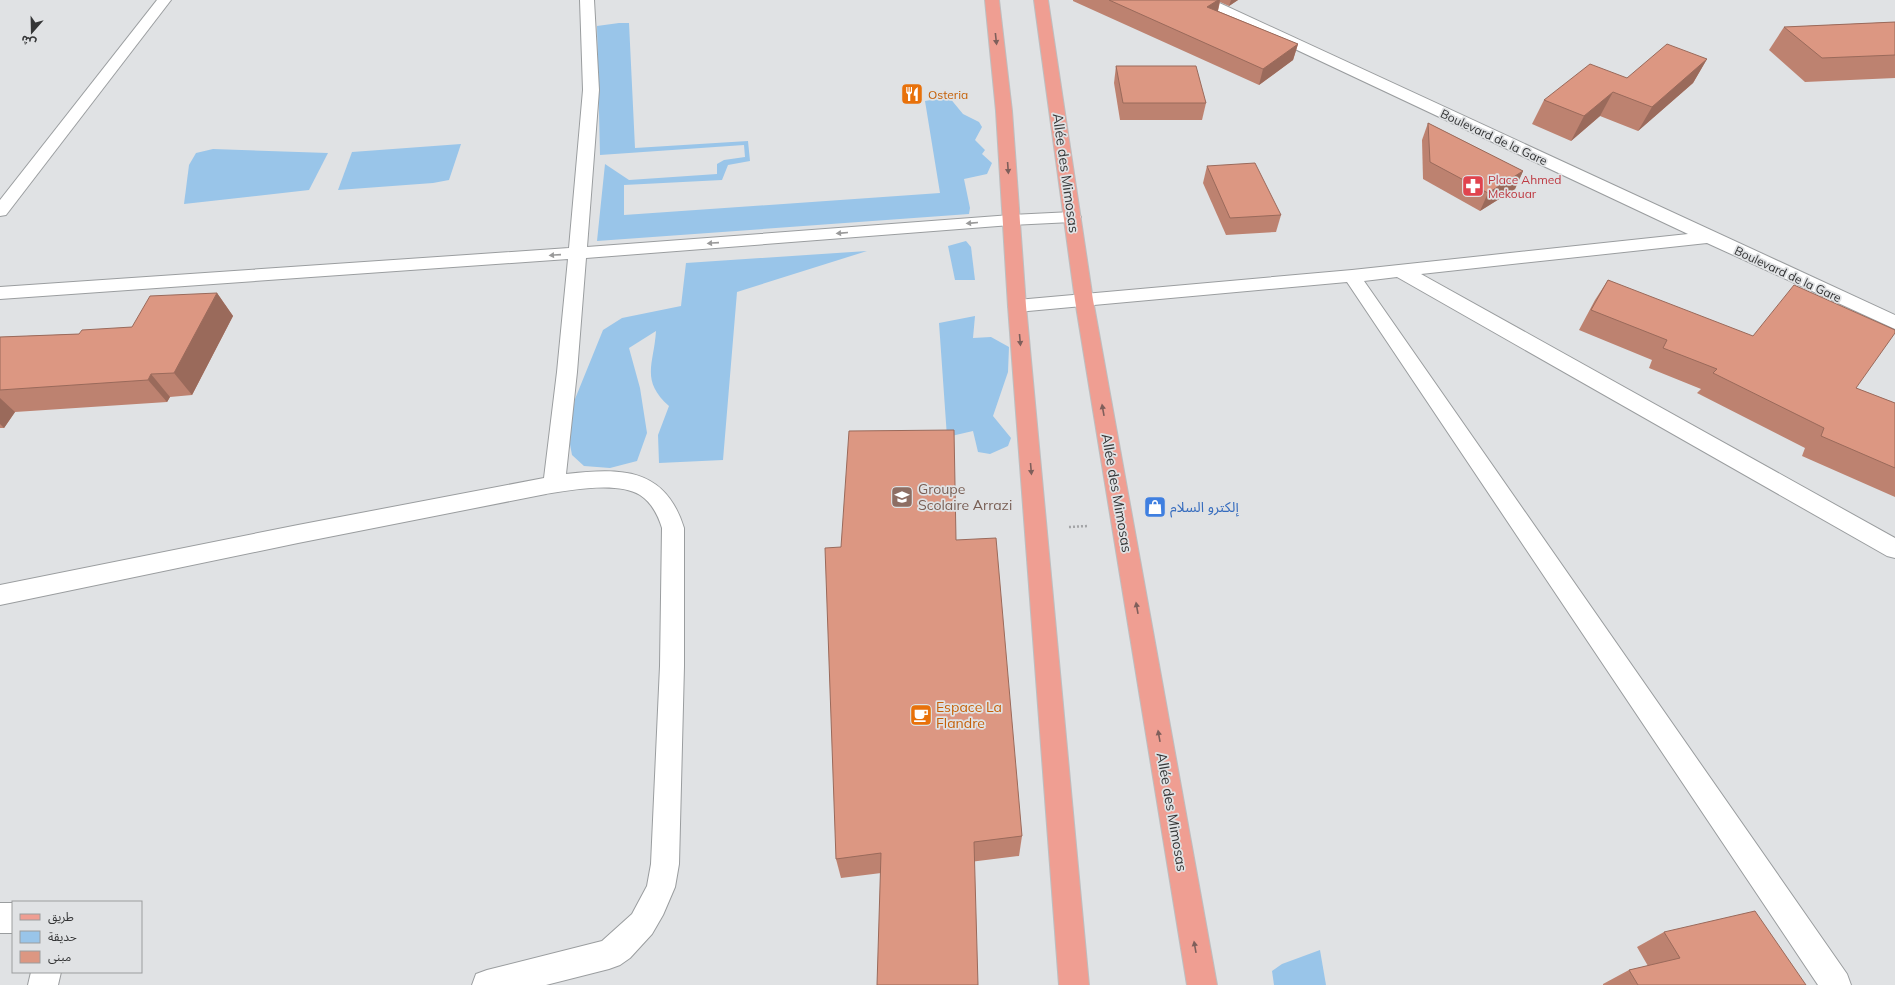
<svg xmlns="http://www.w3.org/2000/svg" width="1895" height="985" font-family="Mulish,'Noto Sans Arabic',sans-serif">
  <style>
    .green { fill: #99c5e9 }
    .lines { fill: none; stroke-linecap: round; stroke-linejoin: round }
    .minor-casing { stroke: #9a9d9f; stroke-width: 2 }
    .major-casing { stroke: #bebebf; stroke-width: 2 }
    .path { stroke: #a4a5a7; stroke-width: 2.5; stroke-dasharray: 2 2; stroke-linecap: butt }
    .minor { fill: #fff; fill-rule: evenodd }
    .major { fill: #ef9e92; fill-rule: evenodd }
    .wall { fill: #bd8270 }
    .shaded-wall { fill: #9a6a5b }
    .building { fill: #dc9782; stroke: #9a6a5b }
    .oneway { fill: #7f5f5b }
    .oneway2 { fill: #9a9a9a }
    .labels { text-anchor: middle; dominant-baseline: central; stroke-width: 3.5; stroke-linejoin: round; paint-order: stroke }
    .far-food-label { font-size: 12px; fill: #c56008; stroke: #e0e2e4; text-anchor: start }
    .far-street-label { font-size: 12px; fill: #343536; stroke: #e0e2e4 }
    .far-health-label { font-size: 12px; fill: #be3a42; stroke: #e0e2e4; text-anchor: start }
    .street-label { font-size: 14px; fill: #343536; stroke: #e0e2e4 }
    .education-label { font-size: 14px; fill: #785e54; stroke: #e0e2e4; text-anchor: start }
    .shop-label { font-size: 14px; fill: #366cbe; stroke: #e0e2e4; text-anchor: start }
    .food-label { font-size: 14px; fill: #c56008; stroke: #e0e2e4; text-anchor: start }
  </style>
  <rect width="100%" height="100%" fill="#e0e2e4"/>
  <!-- green -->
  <g class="green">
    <polygon points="619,23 629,23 635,148 748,141 750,161 728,165 722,180 624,185 624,215 940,193 925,101 949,97 963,114 979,122 982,127 975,140 985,150 982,154 992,163 987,174 964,179 970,208 969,214 597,241 605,164 629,180 717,174 717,164 724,160 745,157 744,145 600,155 597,26"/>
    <polygon points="461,144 449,180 433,183 338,190 352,152"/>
    <polygon points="213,149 328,153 309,190 184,204 189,165 196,153"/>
    <polygon points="966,241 971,247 975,280 955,280 948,246"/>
    <path d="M 867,251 L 737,292 L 723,460 L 659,463 L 658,435 L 669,406 C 640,380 654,364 656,331 L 629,348 L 640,388 L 647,433 L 637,461 L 610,468 L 584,466 L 572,455 L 568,434 L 575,399 L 603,330 L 622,318 L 681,306 L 686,263 Z"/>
    <polygon points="975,316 973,338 991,337 1009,347 1008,372 993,416 1011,438 1008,446 990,454 978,452 973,431 947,437 939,323"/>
    <polygon points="1320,950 1326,985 1274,985 1272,971 1282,964"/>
  </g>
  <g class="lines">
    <!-- minor casing -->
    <g class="minor-casing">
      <g id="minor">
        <polygon points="157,0 171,0 6,215 0,216 0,200"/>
        <path d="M 580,0 L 594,0 L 599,90 L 587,247 L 1011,215 L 1072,212 L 1078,213 L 1081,217 L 1078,221 L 1072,222 L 1011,225 L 586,258 L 577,372 L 566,474 C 621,468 665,467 684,528 L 684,666 L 679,864 L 675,887 L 663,915 L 652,934 L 630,958 L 620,965 L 609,969 L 546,985 L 472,985 L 476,974 L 487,970 L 602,941 L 632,914 L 647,886 L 651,864 L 660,666 L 662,528 C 658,515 652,503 640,495 C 618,481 570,490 546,494 L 298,543 L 0,605 L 0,585 L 298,525 L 544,478 L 557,372 L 568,259 L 0,299 L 0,287 L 569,248 L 583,90 Z"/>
        <polygon points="1195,0 1213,0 1895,315 1895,329 1707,243 1421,274 1895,538 1895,558 1887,556 1397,277 1364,281 1847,974 1851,985 1818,985 1347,282 1017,312 1010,310 1008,306 1010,302 1017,300 1352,270 1688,234 1197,3"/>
        <rect x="0" y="903" width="13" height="30"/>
        <polygon points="31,972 61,972 58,985 28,985"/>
      </g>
    </g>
    <!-- major casing -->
    <g class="major-casing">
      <g id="major">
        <polygon points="985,0 999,0 1012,111 1026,306 1089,985 1059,985 1008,306 996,111"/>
        <polygon points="1034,0 1048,0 1093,300 1217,985 1187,985 1075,300"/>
      </g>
    </g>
    <!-- path -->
    <polyline class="path" points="1069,527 1088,526"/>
    <!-- minor -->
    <use href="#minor" class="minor"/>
    <!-- major -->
    <use href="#major" class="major"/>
  </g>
  <!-- wall -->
  <g class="wall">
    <polygon points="1073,0 1238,0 1229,6 1220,2 1218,11 1298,44 1293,60 1259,85 1073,1"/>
    <polygon points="1895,22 1895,78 1805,82 1769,50 1784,27"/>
    <polygon points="1707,59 1693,83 1638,131 1600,116 1571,141 1532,124 1544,100 1627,78"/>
    <polygon points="1116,66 1206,103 1202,120 1120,120 1114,83"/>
    <polygon points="1428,123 1523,171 1515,189 1480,211 1423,179 1422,140"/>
    <polygon points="1207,166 1281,215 1276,232 1226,235 1203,183"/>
    <polygon points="1608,280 1856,388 1895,403 1895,497 1802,456 1805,448 1697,393 1701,389 1649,368 1652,360 1579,330 1595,300"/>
    <polygon points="217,293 233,316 192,395 170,397 167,402 15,412 4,428 0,428 0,337 79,334 132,327"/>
    <polygon points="956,540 1022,836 1019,856 841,878 836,859 841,547"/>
    <polygon points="1664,932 1806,985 1603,985 1603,984 1629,970 1648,966 1637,947"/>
  </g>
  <!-- shaded-wall -->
  <g class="shaded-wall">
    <polygon points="1218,0 1220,0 1217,14 1207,7"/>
    <polygon points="1231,0 1238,0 1229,6"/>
    <polygon points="1298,44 1293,60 1259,85 1263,69"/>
    <polygon points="1707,59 1693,83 1638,131 1652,107"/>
    <polygon points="1613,92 1600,116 1571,141 1584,116"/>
    <polygon points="1523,171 1515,189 1480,211 1488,193"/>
    <polygon points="217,293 233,316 192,395 174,373"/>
    <polygon points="151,374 170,397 167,402 148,380"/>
    <polygon points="0,398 15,412 4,428 0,424"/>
  </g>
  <!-- building -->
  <g class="building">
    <polygon points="1109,0 1218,0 1207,7 1298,44 1263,69"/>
    <polygon points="1895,22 1895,55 1822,58 1784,27"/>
    <polygon points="1667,44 1707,59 1652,107 1613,92 1584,116 1544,100 1590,64 1627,78"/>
    <polygon points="1116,66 1196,66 1206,103 1123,103"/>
    <polygon points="1428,123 1523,171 1488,193 1430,162"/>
    <polygon points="1255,163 1281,215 1230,218 1207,166"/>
    <polygon points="1608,280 1753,336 1794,285 1895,330 1895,333 1856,388 1895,403 1895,468 1821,436 1824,428 1713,373 1717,369 1663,348 1667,340 1591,310"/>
    <polygon points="217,293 174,373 151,374 148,380 0,390 0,337 79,334 82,330 132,327 150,296"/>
    <polygon points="954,430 956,540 996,538 1022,836 974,842 978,985 877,985 881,853 836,859 825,548 841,547 849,431"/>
    <polygon points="1755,911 1806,985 1638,985 1629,970 1680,958 1664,932"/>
  </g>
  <!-- one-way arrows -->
  <defs><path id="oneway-solid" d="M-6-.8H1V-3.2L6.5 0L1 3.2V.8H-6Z"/></defs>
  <g class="oneway">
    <use href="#oneway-solid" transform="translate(996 39) rotate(84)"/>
    <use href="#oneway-solid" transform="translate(1008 168) rotate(86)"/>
    <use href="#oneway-solid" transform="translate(1020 340) rotate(85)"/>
    <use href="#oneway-solid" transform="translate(1103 410) rotate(-100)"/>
    <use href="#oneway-solid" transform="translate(1031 469) rotate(85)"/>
    <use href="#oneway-solid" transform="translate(1137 608) rotate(-100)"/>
    <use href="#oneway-solid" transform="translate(1159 736) rotate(-100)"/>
    <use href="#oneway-solid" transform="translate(1195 947) rotate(-100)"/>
  </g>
  <g class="oneway2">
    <use href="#oneway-solid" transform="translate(972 223) rotate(175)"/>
    <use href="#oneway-solid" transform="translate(842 233) rotate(175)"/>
    <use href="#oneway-solid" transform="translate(713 243) rotate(176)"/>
    <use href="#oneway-solid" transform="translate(555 255) rotate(176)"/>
  </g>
  <!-- icons -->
  <defs>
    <g id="restaurant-square" transform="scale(1.15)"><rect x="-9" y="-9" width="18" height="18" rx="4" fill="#e8710a" stroke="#e0e2e4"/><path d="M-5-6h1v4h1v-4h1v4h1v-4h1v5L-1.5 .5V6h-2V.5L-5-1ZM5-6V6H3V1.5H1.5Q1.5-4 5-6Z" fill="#fff"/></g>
    <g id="pharmacy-square" transform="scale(1.15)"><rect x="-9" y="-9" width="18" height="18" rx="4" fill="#e0444e" stroke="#e0e2e4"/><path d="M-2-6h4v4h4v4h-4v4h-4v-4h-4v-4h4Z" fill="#fff"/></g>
    <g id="school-square" transform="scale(1.15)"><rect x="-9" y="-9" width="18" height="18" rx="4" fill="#8d6e63" stroke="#e0e2e4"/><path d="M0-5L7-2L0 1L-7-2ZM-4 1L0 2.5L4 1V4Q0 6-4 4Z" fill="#fff"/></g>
    <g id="shop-square" transform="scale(1.15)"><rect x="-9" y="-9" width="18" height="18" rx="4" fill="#3f7fe0" stroke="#e0e2e4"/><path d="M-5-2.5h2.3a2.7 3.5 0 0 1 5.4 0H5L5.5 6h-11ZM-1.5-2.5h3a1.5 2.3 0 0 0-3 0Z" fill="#fff"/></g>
    <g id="cafe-square" transform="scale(1.15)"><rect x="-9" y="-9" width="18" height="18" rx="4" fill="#e8710a" stroke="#e0e2e4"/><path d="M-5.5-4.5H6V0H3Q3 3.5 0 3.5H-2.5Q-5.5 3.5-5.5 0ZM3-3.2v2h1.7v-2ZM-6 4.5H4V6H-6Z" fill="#fff"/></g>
  </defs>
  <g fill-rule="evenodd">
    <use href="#restaurant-square" x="912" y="94"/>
    <use href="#pharmacy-square" x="1473" y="186"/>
    <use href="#school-square" x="902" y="497"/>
    <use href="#shop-square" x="1155" y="507"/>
    <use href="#cafe-square" x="921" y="715"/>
  </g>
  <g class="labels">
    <!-- far-food labels -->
    <g class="far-food-label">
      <text x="928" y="94">Osteria</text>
    </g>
    <!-- far-street labels -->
    <g class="far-street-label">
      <text transform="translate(1494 137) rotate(25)">Boulevard de la Gare</text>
      <text transform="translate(1788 274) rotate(25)">Boulevard de la Gare</text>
    </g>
    <!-- far-health labels -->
    <g class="far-health-label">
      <text x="1488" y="179">Place Ahmed<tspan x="1488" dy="14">Mekouar</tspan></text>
    </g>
    <!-- street labels -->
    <g class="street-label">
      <text transform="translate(1066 173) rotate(82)">Allée des Mimosas</text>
      <text transform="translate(1117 493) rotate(80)">Allée des Mimosas</text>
      <text transform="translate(1172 812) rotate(80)">Allée des Mimosas</text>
    </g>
    <!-- education labels -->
    <g class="education-label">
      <text x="918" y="489">Groupe<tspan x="918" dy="16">Scolaire Arrazi</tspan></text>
    </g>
    <!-- shop labels -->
    <g class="shop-label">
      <text x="1170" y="507">إلكترو السلام</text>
    </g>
    <!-- food labels -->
    <g class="food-label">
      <text x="936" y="707">Espace La<tspan x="936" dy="16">Flandre</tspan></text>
    </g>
  </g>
  <!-- legend -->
  <rect x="12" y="901" width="130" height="72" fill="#e0e2e4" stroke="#9b9d9e"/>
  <rect x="20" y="914" width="20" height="6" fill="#ef9e92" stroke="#9b9d9e"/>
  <text x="48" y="921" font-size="12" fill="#343536">طريق</text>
  <rect x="20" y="931" width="20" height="12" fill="#99c5e9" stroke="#9b9d9e"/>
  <text x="48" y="941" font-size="12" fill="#343536">حديقة</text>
  <rect x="20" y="951" width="20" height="12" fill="#dc9782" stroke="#9b9d9e"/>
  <text x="48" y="961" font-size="12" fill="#343536">مبنى</text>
  <!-- north arrow -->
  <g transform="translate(32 32) rotate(200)" stroke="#e0e2e4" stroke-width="3" paint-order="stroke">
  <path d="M0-3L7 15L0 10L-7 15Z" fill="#343536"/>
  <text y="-6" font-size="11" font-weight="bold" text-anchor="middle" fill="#343536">ش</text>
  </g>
</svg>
